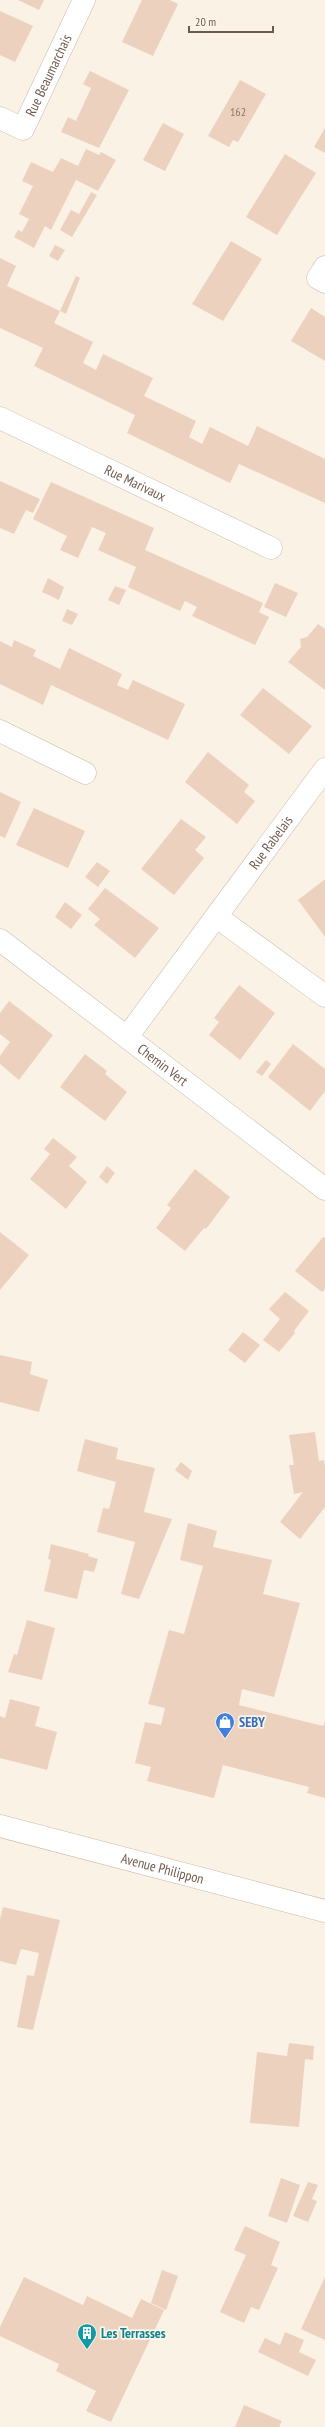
<svg xmlns="http://www.w3.org/2000/svg" width="325" height="2427" font-family="'PT Sans Narrow',sans-serif">
  <style>
    .building { fill: #edd1bf }
    .lines { fill: none; stroke-linecap: round; stroke-linejoin: round }
    .street-casing { stroke: #cab9ac; stroke-width: 23 }
    .secondary-casing { stroke: #cdbaaa; stroke-width: 23 }
    .street { stroke: #fff; stroke-width: 22 }
    .secondary { stroke: #fff; stroke-width: 22 }
    .labels { text-anchor: middle; dominant-baseline: central; stroke-width: 3.5; stroke-linejoin: round; paint-order: stroke }
    .number-label { font-size: 12px; fill: #8f7769 }
    .street-label { font-size: 14px; fill: #70594c; stroke: #fdf6ea }
    .shop-label { font-size: 14px; font-weight: bold; fill: #366cbe; stroke: #fdf6ea; text-anchor: start }
    .culture-label { font-size: 14px; font-weight: bold; fill: #0d838f; stroke: #fdf6ea; text-anchor: start }
  </style>
  <rect width="100%" height="100%" fill="#faf2e4"/>
  <!-- building -->
  <g class="building">
    <polygon points="18,0 44,0 39,10"/>
    <polygon points="142,0 170,0 178,4 153,56 122,42"/>
    <polygon points="0,11 33,26 15,62 0,55"/>
    <polygon points="90,71 129,90 99,148 61,132 68,117 76,121 91,88 83,84"/>
    <polygon points="240,80 266,94 238,142 233,140 229,147 208,136"/>
    <polygon points="163,123 184,134 165,171 143,160"/>
    <polygon points="325,128 325,153 314,147"/>
    <polygon points="86,149 99,155 101,152 116,160 98,191 76,180 51,230 45,226 34,248 14,237 18,230 22,232 29,219 19,214 33,186 22,181 31,162 53,172 61,158 78,166"/>
    <polygon points="285,154 316,173 277,235 246,217"/>
    <polygon points="91,192 97,195 72,237 60,230 71,210 79,214"/>
    <polygon points="231,241 262,259 223,321 192,304"/>
    <polygon points="55,245 65,250 58,261 49,256"/>
    <polygon points="0,258 16,266 7,286 60,311 54,323 93,342 83,363 96,370 103,354 153,378 144,396 196,421 189,437 202,444 210,427 248,446 257,426 325,459 325,503 239,464 230,483 127,433 135,415 34,366 43,348 0,328"/>
    <polygon points="76,276 80,278 66,314 60,311"/>
    <polygon points="311,308 325,317 325,361 291,341"/>
    <polygon points="0,481 40,499 33,513 26,510 14,534 0,528"/>
    <polygon points="51,482 154,528 145,550 263,603 259,612 269,617 255,645 192,616 197,607 185,601 180,611 128,587 136,567 98,550 106,533 92,527 78,558 60,550 67,536 33,519"/>
    <polygon points="48,578 64,587 59,600 42,592"/>
    <polygon points="275,583 298,593 286,617 264,607"/>
    <polygon points="115,586 126,590 119,605 108,600"/>
    <polygon points="67,609 78,614 72,625 62,621"/>
    <polygon points="318,624 325,629 325,690 288,662 301,647 300,639 307,637"/>
    <polygon points="14,640 36,650 33,656 60,669 69,648 122,674 117,685 128,690 133,680 185,704 168,740 51,685 43,705 0,684 0,641 12,647"/>
    <polygon points="263,688 312,726 289,754 240,715"/>
    <polygon points="208,752 249,785 244,792 255,801 237,824 185,782"/>
    <polygon points="0,792 21,802 5,838 0,836"/>
    <polygon points="34,808 85,831 68,868 16,845"/>
    <polygon points="181,819 206,837 195,850 204,858 174,895 141,869"/>
    <polygon points="97,862 110,871 98,887 85,877"/>
    <polygon points="324,880 325,880 325,937 298,900"/>
    <polygon points="105,888 159,928 135,958 94,925 100,919 88,909"/>
    <polygon points="65,902 82,915 71,929 55,917"/>
    <polygon points="239,985 275,1013 240,1060 209,1035 219,1022 214,1018"/>
    <polygon points="9,1001 53,1035 19,1080 0,1064 0,1056 10,1042 0,1034 0,1013"/>
    <polygon points="293,1044 325,1069 325,1091 310,1111 268,1077"/>
    <polygon points="85,1054 107,1071 105,1074 127,1092 105,1121 60,1087"/>
    <polygon points="266,1060 271,1064 262,1076 256,1072"/>
    <polygon points="53,1138 77,1157 69,1166 87,1182 66,1209 30,1179 50,1154 44,1149"/>
    <polygon points="107,1166 115,1173 107,1184 99,1177"/>
    <polygon points="195,1169 230,1197 206,1229 204,1228 185,1251 156,1228 171,1208 167,1205"/>
    <polygon points="0,1232 29,1255 0,1290"/>
    <polygon points="323,1237 325,1238 325,1289 322,1292 295,1271"/>
    <polygon points="285,1292 309,1311 294,1331 295,1333 279,1352 263,1340 280,1319 269,1309"/>
    <polygon points="243,1332 260,1345 245,1363 228,1350"/>
    <polygon points="0,1355 32,1362 30,1374 48,1380 39,1412 0,1402"/>
    <polygon points="315,1432 319,1461 324,1460 325,1467 325,1507 300,1539 280,1522 303,1492 294,1494 289,1465 294,1465 289,1435"/>
    <polygon points="85,1439 118,1448 116,1459 155,1468 144,1512 172,1519 139,1599 121,1594 135,1542 97,1532 103,1508 109,1509 116,1482 77,1471"/>
    <polygon points="181,1462 192,1471 188,1480 175,1470"/>
    <polygon points="188,1523 217,1531 213,1547 272,1560 263,1594 300,1603 274,1697 242,1689 239,1705 323,1726 325,1721 325,1798 307,1793 309,1787 223,1765 214,1798 147,1781 151,1767 135,1763 145,1722 161,1725 165,1708 148,1704 169,1630 184,1634 203,1566 180,1560"/>
    <polygon points="51,1544 89,1554 88,1556 98,1559 94,1572 84,1570 77,1599 44,1591 51,1560 48,1559"/>
    <polygon points="27,1620 55,1628 42,1680 8,1672 14,1654 17,1655"/>
    <polygon points="10,1699 40,1707 35,1726 57,1732 47,1770 0,1758 0,1716 5,1718"/>
    <polygon points="3,1907 60,1920 33,2030 17,2027 27,1975 34,1976 39,1953 21,1949 16,1965 0,1961 0,1919"/>
    <polygon points="289,2043 314,2046 313,2060 305,2059 299,2127 250,2123 257,2052 287,2056"/>
    <polygon points="281,2178 300,2185 287,2223 268,2216"/>
    <polygon points="308,2182 318,2185 312,2199 317,2201 308,2222 293,2216"/>
    <polygon points="245,2226 280,2242 271,2265 278,2268 259,2310 251,2307 244,2323 220,2312 246,2255 234,2250"/>
    <polygon points="162,2270 178,2276 166,2310 151,2303"/>
    <polygon points="24,2277 83,2305 87,2296 132,2318 141,2299 164,2310 111,2422 86,2411 96,2391 56,2371 59,2364 0,2336 0,2327"/>
    <polygon points="325,2277 325,2340 301,2329"/>
    <polygon points="285,2332 304,2340 299,2352 316,2360 308,2376 258,2352 265,2338 280,2345"/>
    <polygon points="244,2405 282,2421 279,2427 235,2427"/>
  </g>
  <g class="lines">
    <!-- street casing -->
    <g class="street-casing">
      <g id="street">
        <path id="s1" d="M 0,118 L 23,129 L 84,0"/>
        <polyline points="325,267 318,278 325,282"/>
        <path id="s2" d="M 0,418 L 271,548"/>
        <polyline points="0,731 85,773"/>
        <polyline points="217,917 325,996"/>
        <path id="s3" d="M 0,940 L 325,1189"/>
        <path id="s4" d="M 127,1037 L 325,769"/>
      </g>
    </g>
    <!-- secondary casing -->
    <g class="secondary-casing">
      <g id="secondary">
        <path id="s5" d="M 0,1826 L 325,1911"/>
      </g>
    </g>
    <!-- street -->
    <use href="#street" class="street"/>
    <!-- secondary -->
    <use href="#secondary" class="secondary"/>
  </g>
  <!-- icons -->
  <defs>
    <g id="shop-pin" transform="scale(1)"><path d="M0 17L-7.5 6A9.5 9.5 0 1 1 7.5 6Z" fill="#3f7fe0" stroke="#fdf6ea"/><path d="M-5-2.5h2.3a2.7 3.5 0 0 1 5.4 0H5L5.5 6h-11ZM-1.5-2.5h3a1.5 2.3 0 0 0-3 0Z" fill="#fff"/></g>
    <g id="building-pin" transform="scale(1)"><path d="M0 17L-7.5 6A9.5 9.5 0 1 1 7.5 6Z" fill="#0f9aa8" stroke="#fdf6ea"/><path d="M-4-6H4V6H1V3H-1V6H-4ZM-2.5-4.3h1.7v1.8h-1.7ZM.8-4.3h1.7v1.8H.8ZM-2.5-1h1.7V.8h-1.7ZM.8-1h1.7V.8H.8Z" fill="#fff"/></g>
  </defs>
  <g fill-rule="evenodd">
    <use href="#shop-pin" x="225" y="1722"/>
    <use href="#building-pin" x="87" y="2333"/>
  </g>
  <g class="labels">
    <!-- number labels -->
    <g class="number-label">
      <text x="238" y="111">162</text>
    </g>
    <!-- street labels -->
    <g class="street-label">
      <text stroke="none"><textPath href="#s1" startOffset="85">Rue Beaumarchais</textPath></text>
      <text stroke="none"><textPath href="#s2" startOffset="150">Rue Marivaux</textPath></text>
      <text stroke="none"><textPath href="#s4" startOffset="242">Rue Rabelais</textPath></text>
      <text stroke="none"><textPath href="#s3" startOffset="205">Chemin Vert</textPath></text>
      <text stroke="none"><textPath href="#s5" startOffset="168">Avenue Philippon</textPath></text>
    </g>
    <!-- shop labels -->
    <g class="shop-label">
      <text x="239" y="1722">SEBY</text>
    </g>
    <!-- culture labels -->
    <g class="culture-label">
      <text x="101" y="2333">Les Terrasses</text>
    </g>
  </g>
  <!-- scale -->
  <path d="M189 26v6h84v-6" fill="none" stroke="#70594c" stroke-width="2"/>
  <text x="195" y="26" font-size="12" fill="#70594c" stroke="#fdf6ea" stroke-width="3" paint-order="stroke">20 m</text>
</svg>
